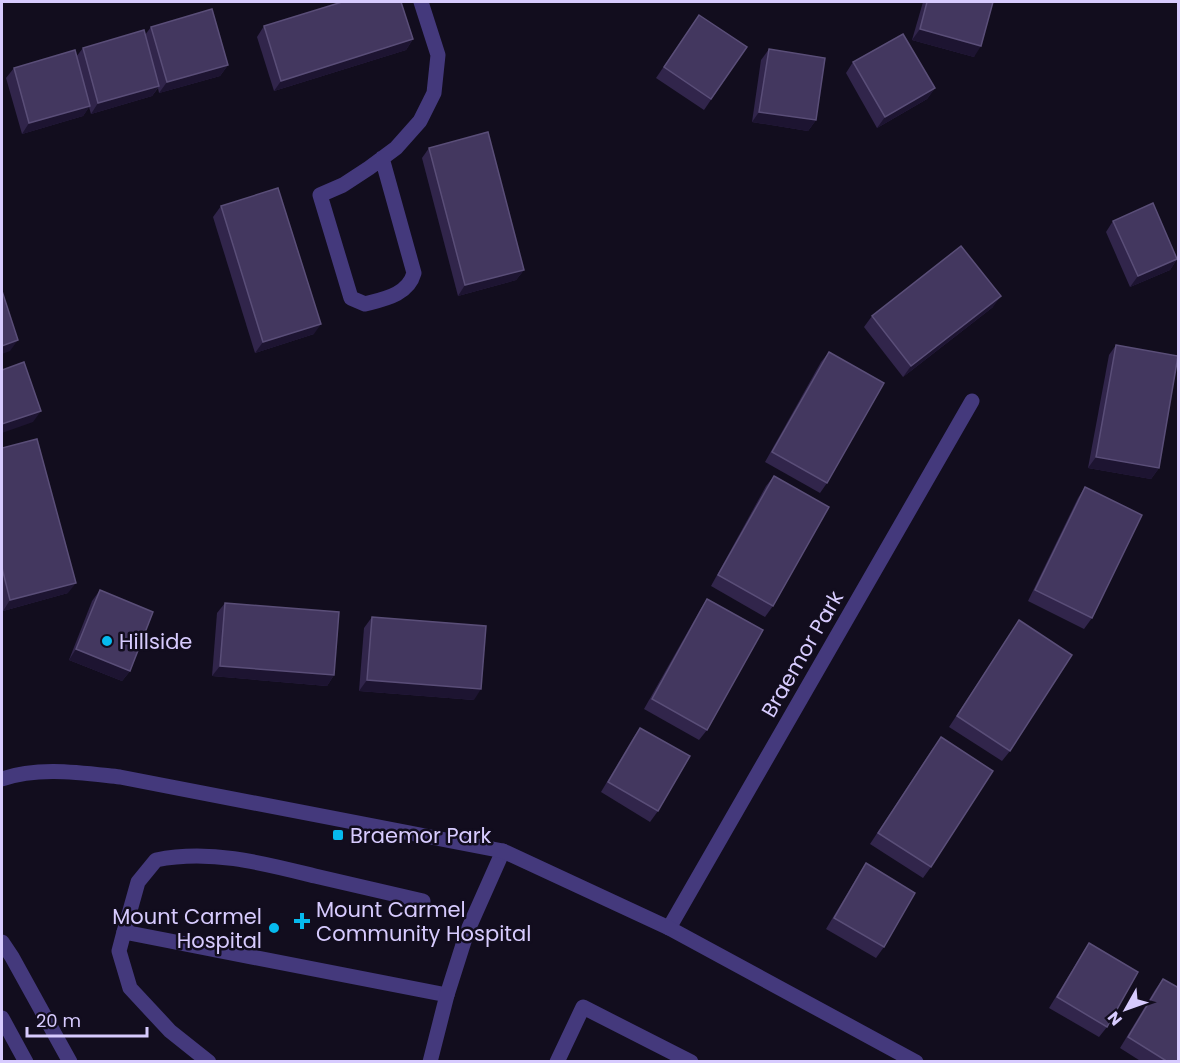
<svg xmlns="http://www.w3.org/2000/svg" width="1180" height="1063" font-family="Poppins,sans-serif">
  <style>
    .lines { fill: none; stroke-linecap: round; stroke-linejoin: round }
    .service { stroke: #44397c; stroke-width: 15 }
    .minor { stroke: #44397c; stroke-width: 15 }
    .tertiary { stroke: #44397c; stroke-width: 15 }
    .wall { fill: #31254b }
    .shaded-wall { fill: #1d1431 }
    .building { fill: #43375f; stroke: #5a4e78; stroke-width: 1.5 }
    .poi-dot { fill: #06baee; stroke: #120d1e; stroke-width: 2 }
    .labels { text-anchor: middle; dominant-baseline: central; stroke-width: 5; stroke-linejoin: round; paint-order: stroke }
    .poi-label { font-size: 21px; fill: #d7cbfe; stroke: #120d1e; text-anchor: start }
    .street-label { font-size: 21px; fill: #d7cbfe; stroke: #120d1e }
  </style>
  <rect width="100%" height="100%" fill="#120d1e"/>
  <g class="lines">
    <!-- service -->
    <g class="service">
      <path d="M 124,932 L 138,882 L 156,860 C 210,849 263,863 315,876 C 351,884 387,893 423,901"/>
      <polyline points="209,1062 170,1031 130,988 119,951 124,932 447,995"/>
      <polyline points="430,1062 447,995 467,932 503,851"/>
      <polyline points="557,1062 583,1007 691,1062"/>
    </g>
    <!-- minor -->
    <g class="minor">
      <path d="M 382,158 L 414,273 C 408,295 384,299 365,304 L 351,298 L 320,195 L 343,185 L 369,168 L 396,148 L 420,121 L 434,93 L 438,55 L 421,2"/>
      <polyline points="669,928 972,401"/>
    </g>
    <!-- tertiary -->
    <g class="tertiary">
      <path d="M 2,779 C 39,766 82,773 120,777 L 503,851 L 669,928 L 916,1062"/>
      <polyline points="2,942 12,957 70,1062"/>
      <polyline points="2,1018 26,1062"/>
    </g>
  </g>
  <!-- wall -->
  <g class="wall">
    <polygon points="923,2 993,2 974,57 912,40"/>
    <polygon points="699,15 747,47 704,110 656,78"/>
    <polygon points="264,26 413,39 406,50 274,91 257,37"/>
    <polygon points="151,27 228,65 220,76 159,93 158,88 152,96 91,114 89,107 83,116 22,134 6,78 14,68 76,57 83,48 145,35"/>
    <polygon points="769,49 816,120 808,131 752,122 761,60"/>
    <polygon points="853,62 935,88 927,99 877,128 846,73"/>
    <polygon points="429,148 524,270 516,280 458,296 422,158"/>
    <polygon points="221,206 314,334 255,353 213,217"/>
    <polygon points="1113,221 1177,259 1170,270 1130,287 1106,232"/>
    <polygon points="993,307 903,377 864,327 872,316"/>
    <polygon points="1116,345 1159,468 1151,479 1088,468 1109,355"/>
    <polygon points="829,352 827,483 820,493 765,462 821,362"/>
    <polygon points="2,448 68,593 3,611 2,607"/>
    <polygon points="774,476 773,606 765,617 711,586 766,486"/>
    <polygon points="1085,487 1092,618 1084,629 1028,601 1078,498"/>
    <polygon points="100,590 130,671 122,681 69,660 92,601"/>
    <polygon points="707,599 707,730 699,740 644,709 700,610"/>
    <polygon points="225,603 334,675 327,686 212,676 217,613"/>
    <polygon points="372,617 474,700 359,691 364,628"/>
    <polygon points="1012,631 1010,751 1002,761 949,727"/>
    <polygon points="640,728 658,811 650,822 601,792 633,738"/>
    <polygon points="933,748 931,867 923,878 870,844"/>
    <polygon points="866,863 884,947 876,958 826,929 859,874"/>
    <polygon points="1089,943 1107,1027 1099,1037 1049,1008 1082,954"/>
    <polygon points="1163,979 1179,1062 1142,1062 1120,1048 1155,990"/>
  </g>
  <!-- shaded-wall -->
  <g class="shaded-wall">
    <polygon points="920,29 981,46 974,57 912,40"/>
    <polygon points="413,39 406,50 274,91 281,81"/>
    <polygon points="228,65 220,76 159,93 167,82"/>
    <polygon points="159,86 152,96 91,114 98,103"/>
    <polygon points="935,88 927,99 877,128 885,117"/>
    <polygon points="90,106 83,116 22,134 29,123"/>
    <polygon points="759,112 816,120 808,131 752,122"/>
    <polygon points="1177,259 1170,270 1130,287 1138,276"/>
    <polygon points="524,270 516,280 458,296 465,285"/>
    <polygon points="1001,296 993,307 903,377 911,366"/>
    <polygon points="321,324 314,334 255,353 263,342"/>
    <polygon points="18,340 10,351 2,354 2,346"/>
    <polygon points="41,411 33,422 2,433 2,424"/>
    <polygon points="1096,457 1159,468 1151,479 1088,468"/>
    <polygon points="76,583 68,593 3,611 10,600"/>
    <polygon points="76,649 130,671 122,681 69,660"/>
    <polygon points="220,666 334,675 327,686 212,676"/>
    <polygon points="367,680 481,689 474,700 359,691"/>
  </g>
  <!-- building -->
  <g class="building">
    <polygon points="342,2 401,2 413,39 281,81 264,26"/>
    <polygon points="927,2 993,2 981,46 920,29"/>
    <polygon points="212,9 228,65 167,82 151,27"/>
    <polygon points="699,15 747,47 711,99 664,67"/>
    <polygon points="144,30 159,86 98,103 83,48"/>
    <polygon points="903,34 935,88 885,117 853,62"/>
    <polygon points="769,49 825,58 816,120 759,112"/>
    <polygon points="75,50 90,106 29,123 14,68"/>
    <polygon points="488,132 524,270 465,285 429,148"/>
    <polygon points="278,188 321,324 263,342 221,206"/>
    <polygon points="1153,203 1177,259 1138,276 1113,221"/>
    <polygon points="961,246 1001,296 911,366 872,316"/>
    <polygon points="2,291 18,340 2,346"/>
    <polygon points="1116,345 1178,356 1159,468 1096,457"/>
    <polygon points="829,352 884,383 827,483 772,452"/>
    <polygon points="24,362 41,411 2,424 2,370"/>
    <polygon points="37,439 76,583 10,600 2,568 2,448"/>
    <polygon points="774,476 829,507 773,606 718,575"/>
    <polygon points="1085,487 1142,515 1092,618 1035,590"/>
    <polygon points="100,590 153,612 130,671 76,649"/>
    <polygon points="707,599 763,630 707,730 652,699"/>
    <polygon points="225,603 339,612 334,675 220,666"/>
    <polygon points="372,617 486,626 481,689 367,680"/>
    <polygon points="1019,620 1072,655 1010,751 957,716"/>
    <polygon points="640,728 690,756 658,811 608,782"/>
    <polygon points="941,737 993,771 931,867 878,833"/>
    <polygon points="866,863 915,893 884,947 834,918"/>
    <polygon points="1089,943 1138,972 1107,1027 1057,997"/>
    <polygon points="1163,979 1179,988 1179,1062 1168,1062 1128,1037"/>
  </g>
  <!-- markers -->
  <g class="poi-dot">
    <circle cx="107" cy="641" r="6"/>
    <rect x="332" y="829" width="12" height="12" rx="3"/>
    <path d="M299 912h6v6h6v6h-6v6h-6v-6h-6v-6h6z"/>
    <circle cx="274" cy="928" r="6"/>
  </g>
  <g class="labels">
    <!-- poi labels -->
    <g class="poi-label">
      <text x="119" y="641">Hillside</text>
      <text x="350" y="835">Braemor Park</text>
      <text x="316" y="909">Mount Carmel<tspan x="316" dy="24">Community Hospital</tspan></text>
      <text x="262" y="916" text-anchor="end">Mount Carmel<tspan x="262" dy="24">Hospital</tspan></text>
    </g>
    <!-- street labels -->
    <g class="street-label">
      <text transform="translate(802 654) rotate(-60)">Braemor Park</text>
    </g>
  </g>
  <!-- border -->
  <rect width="1180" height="1063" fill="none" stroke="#d7cbfe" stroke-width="6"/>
  <!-- north arrow -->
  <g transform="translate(1126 1009) rotate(230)" stroke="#120d1e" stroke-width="4.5" paint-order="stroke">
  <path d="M0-4.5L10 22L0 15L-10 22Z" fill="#d7cbfe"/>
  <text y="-9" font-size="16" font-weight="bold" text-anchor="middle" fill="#d7cbfe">N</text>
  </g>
  <!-- scale -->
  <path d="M27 1027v9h120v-9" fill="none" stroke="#d7cbfe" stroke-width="3"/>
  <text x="36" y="1027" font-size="18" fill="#d7cbfe" stroke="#120d1e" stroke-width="4.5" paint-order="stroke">20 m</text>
</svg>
